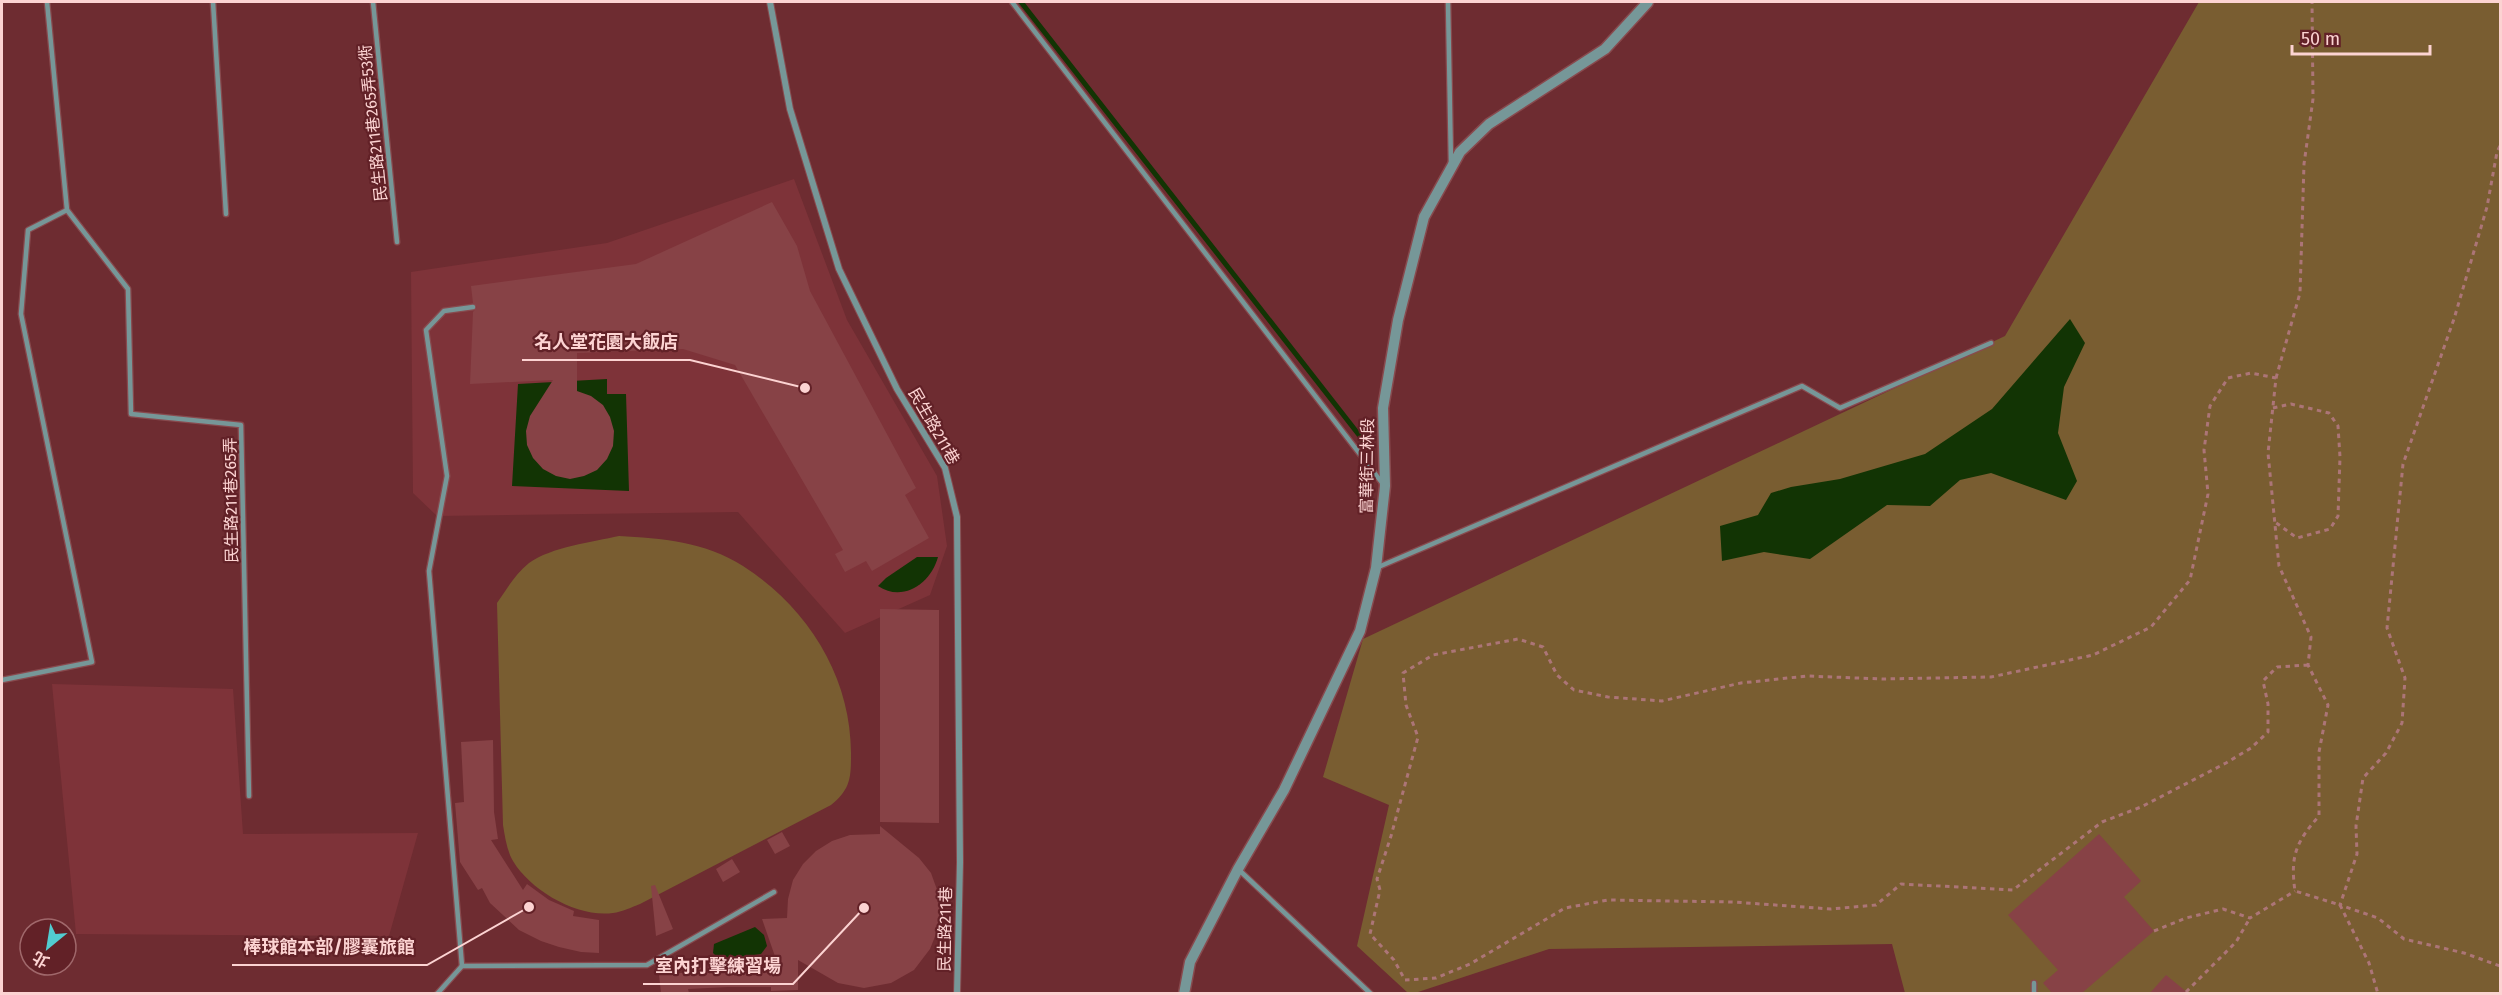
<svg xmlns="http://www.w3.org/2000/svg" width="2502" height="995" font-family="'Fira Sans','Noto Sans TC',sans-serif">
  <style>
    .built { fill: #7e3339 }
    .green { fill: #795d31 }
    .water { fill: #123404 }
    .lines { fill: none; stroke-linecap: round; stroke-linejoin: round }
    .stream { stroke: #123404; stroke-width: 5 }
    .building { fill: #874246 }
    .service-casing { stroke: #884a4e; stroke-width: 7 }
    .minor-casing { stroke: #884a4e; stroke-width: 8 }
    .tertiary-casing { stroke: #884a4e; stroke-width: 13 }
    .path { stroke: #ac7577; stroke-width: 3; stroke-dasharray: 4.5 4.5; stroke-linecap: butt }
    .service { stroke: #769798; stroke-width: 4.5 }
    .minor { stroke: #769798; stroke-width: 6 }
    .tertiary { stroke: #769798; stroke-width: 10 }
    .labels { text-anchor: middle; dominant-baseline: central; stroke-width: 4.5; stroke-linejoin: round; paint-order: stroke }
    .street-label { font-size: 16px; fill: #fcd3d2; stroke: #622127 }
    .leader { fill: none; stroke: #fcd3d2; stroke-width: 2 }
    .callout-dot { fill: #fcd3d2; stroke: #622127; stroke-width: 2 }
    .callout-label { font-size: 18px; text-anchor: middle; font-weight: bold; fill: #fcd3d2; stroke: #622127; stroke-width: 4.5; stroke-linejoin: round; paint-order: stroke }
  </style>
  <rect width="100%" height="100%" fill="#6e2c31"/>
  <!-- built -->
  <g class="built">
    <polygon points="794,179 847,320 937,476 947,546 930,595 845,633 738,512 437,516 413,493 411,272 607,243"/>
    <polygon points="52,684 233,689 243,834 418,833 389,936 76,934"/>
  </g>
  <!-- green -->
  <g class="green">
    <polygon points="2199,2 2500,2 2500,993 1905,993 1892,944 1549,949 1415,993 1408,993 1357,946 1389,805 1323,777 1363,639 2005,336"/>
    <path d="M 619,536 C 661,538 706,542 743,566 C 807,607 851,676 851,753 C 851,777 851,789 831,805 L 640,904 C 632,907 622,912 613,913 C 578,918 531,891 513,861 C 507,851 505,837 503,825 L 497,603 C 507,589 515,574 529,563 C 551,547 593,542 619,536 Z"/>
  </g>
  <!-- water -->
  <g class="water">
    <polygon points="2070,319 2085,343 2064,387 2058,433 2077,481 2066,500 1991,473 1960,480 1930,506 1887,505 1810,559 1764,552 1722,561 1720,526 1758,515 1771,493 1791,487 1840,479 1925,454 1992,409"/>
    <polygon points="607,379 607,394 626,394 629,491 512,486 518,384"/>
    <path d="M 917,557 L 938,557 C 931,583 903,603 878,586 L 886,578 Z"/>
    <polygon points="755,927 764,935 767,946 761,954 720,960 713,953 714,944"/>
  </g>
  <g class="lines">
    <!-- stream -->
    <polyline class="stream" points="1021,2 1370,449"/>
  </g>
  <!-- building -->
  <g class="building">
    <polygon points="772,202 797,246 810,291 916,488 905,495 929,538 872,571 866,561 845,572 835,554 843,550 735,365 683,349 577,353 577,391 591,396 603,405 610,417 614,431 613,446 607,459 597,470 584,476 570,479 556,476 543,469 533,458 527,445 526,431 530,416 553,380 470,384 473,312 477,307 473,303 471,286 636,264"/>
    <polygon points="880,609 939,610 939,823 880,822"/>
    <polygon points="493,740 494,812 498,839 491,840 523,890 527,884 549,900 574,911 573,916 599,920 599,953 581,952 559,947 541,941 519,930 490,903 482,888 478,890 460,862 455,803 464,802 461,742"/>
    <polygon points="880,826 919,858 931,873 940,898 940,924 930,949 914,970 891,983 864,988 838,983 798,960 798,990 771,991 771,987 728,987 688,989 689,993 661,993 659,975 692,972 692,965 712,964 713,967 778,965 762,919 787,918 788,899 793,880 803,864 816,851 832,841 850,835 880,834"/>
    <polygon points="782,832 790,846 775,854 767,840"/>
    <polygon points="2099,834 2141,881 2124,897 2154,931 2082,993 2052,993 2043,983 2058,970 2008,915"/>
    <polygon points="732,859 740,872 723,882 716,869"/>
    <polygon points="655,885 673,929 656,936 651,886"/>
    <polygon points="2166,975 2188,993 2150,993"/>
  </g>
  <g class="lines">
    <!-- service casing -->
    <g class="service-casing">
      <g id="service">
        <polyline points="47,2 67,210 128,289 131,414 241,425 249,796"/>
        <polyline points="213,2 226,214"/>
        <polyline points="373,2 397,242"/>
        <polyline points="1012,2 1383,484"/>
        <polyline points="1448,2 1451,164"/>
        <polyline points="1376,568 1802,386 1840,408 1991,343"/>
        <polyline points="2,680 92,662 21,314 28,230 67,210"/>
        <polyline points="1238,869 1371,994"/>
        <polyline points="462,966 429,571 447,476 426,330 444,311 473,307"/>
        <polyline points="437,994 462,966 647,965 774,892"/>
        <polyline points="2034,994 2034,983"/>
      </g>
    </g>
    <!-- minor casing -->
    <g class="minor-casing">
      <polyline id="minor" points="770,2 790,109 839,269 897,389 945,468 957,517 960,862 957,994"/>
    </g>
    <!-- tertiary casing -->
    <g class="tertiary-casing">
      <polyline id="tertiary" points="1184,994 1190,962 1238,869 1284,790 1360,631 1376,568 1385,486 1383,408 1398,320 1424,217 1460,152 1489,124 1605,49 1648,2"/>
    </g>
    <!-- path -->
    <g class="path">
      <polyline points="2500,146 2497,152 2487,207 2454,319 2403,464 2387,628 2405,678 2402,723 2386,753 2363,778 2356,826 2357,854 2340,905 2378,918 2404,939 2464,953 2500,966"/>
      <polyline points="2276,378 2300,293 2304,164 2313,99 2312,2"/>
      <polyline points="2273,408 2291,404 2329,413 2338,426 2340,457 2338,516 2330,529 2297,538 2275,522"/>
      <path d="M 2308,665 L 2277,667 L 2263,681 L 2268,704 L 2268,732 L 2251,748 L 2226,763 L 2141,807 L 2102,822 L 2013,890 L 1901,884 L 1876,905 L 1831,909 L 1733,902 L 1608,900 L 1565,908 L 1470,964 L 1436,978 L 1405,980 L 1394,960 L 1370,934 L 1380,890 L 1377,879 L 1391,836 L 1418,737 L 1406,705 L 1403,673 L 1433,655 L 1518,639 L 1543,647 L 1557,675 L 1574,690 L 1608,697 L 1662,701 L 1741,683 L 1807,676 L 1883,679 L 1991,677 L 2093,655 L 2151,627 L 2190,580 L 2208,494 L 2204,450 L 2210,406 L 2228,378 L 2251,373 L 2276,378 L 2268,453 L 2279,566 L 2311,637 L 2308,665 L 2328,705 L 2319,752 L 2319,816 C 2296,842 2290,856 2295,891 L 2340,905 L 2369,963 L 2378,994"/>
      <polyline points="2154,931 2186,918 2223,909 2250,918 2295,891"/>
      <polyline points="2186,992 2236,942 2250,918"/>
    </g>
    <!-- service -->
    <use href="#service" class="service"/>
    <!-- minor -->
    <use href="#minor" class="minor"/>
    <!-- tertiary -->
    <use href="#tertiary" class="tertiary"/>
  </g>
  <g class="labels">
    <!-- street labels -->
    <g class="street-label">
      <text transform="translate(373 123) rotate(-96)">民生路211巷265弄53衖</text>
      <text transform="translate(934 426) rotate(60)">民生路211巷</text>
      <text transform="translate(1367 466) rotate(-89)">富華街三林段</text>
      <text transform="translate(231 500) rotate(-91)">民生路211巷265弄</text>
      <text transform="translate(945 929) rotate(-89)">民生路211巷</text>
    </g>
  </g>
  <!-- callouts -->
  <path class="leader" d="M805 388L690 360H522M529 907L427 965H232M864 908L793 984H643"/>
  <g class="callout-dot">
    <circle cx="805" cy="388" r="6"/>
    <circle cx="529" cy="907" r="6"/>
    <circle cx="864" cy="908" r="6"/>
  </g>
  <g class="callout-label">
    <text x="606" y="348">名人堂花園大飯店</text>
    <text x="329" y="953">棒球館本部/膠囊旅館</text>
    <text x="718" y="972">室內打擊練習場</text>
  </g>
  <!-- border -->
  <rect width="2502" height="995" fill="none" stroke="#fcd3d2" stroke-width="6"/>
  <!-- north arrow -->
  <g transform="translate(48 947) rotate(210)"><circle r="28" fill="#622127" stroke="#a0686b" stroke-width="1.5"/>
  <path d="M0-4.5L10 22L0 15L-10 22Z" fill="#52ccd0"/>
  <text y="-9" font-size="16" font-weight="bold" text-anchor="middle" fill="#fcd3d2">北</text>
  </g>
  <!-- scale -->
  <path d="M2292 45v9h138v-9" fill="none" stroke="#fcd3d2" stroke-width="3"/>
  <text x="2301" y="45" font-size="18" fill="#fcd3d2" stroke="#622127" stroke-width="4.5" paint-order="stroke">50 m</text>
</svg>
